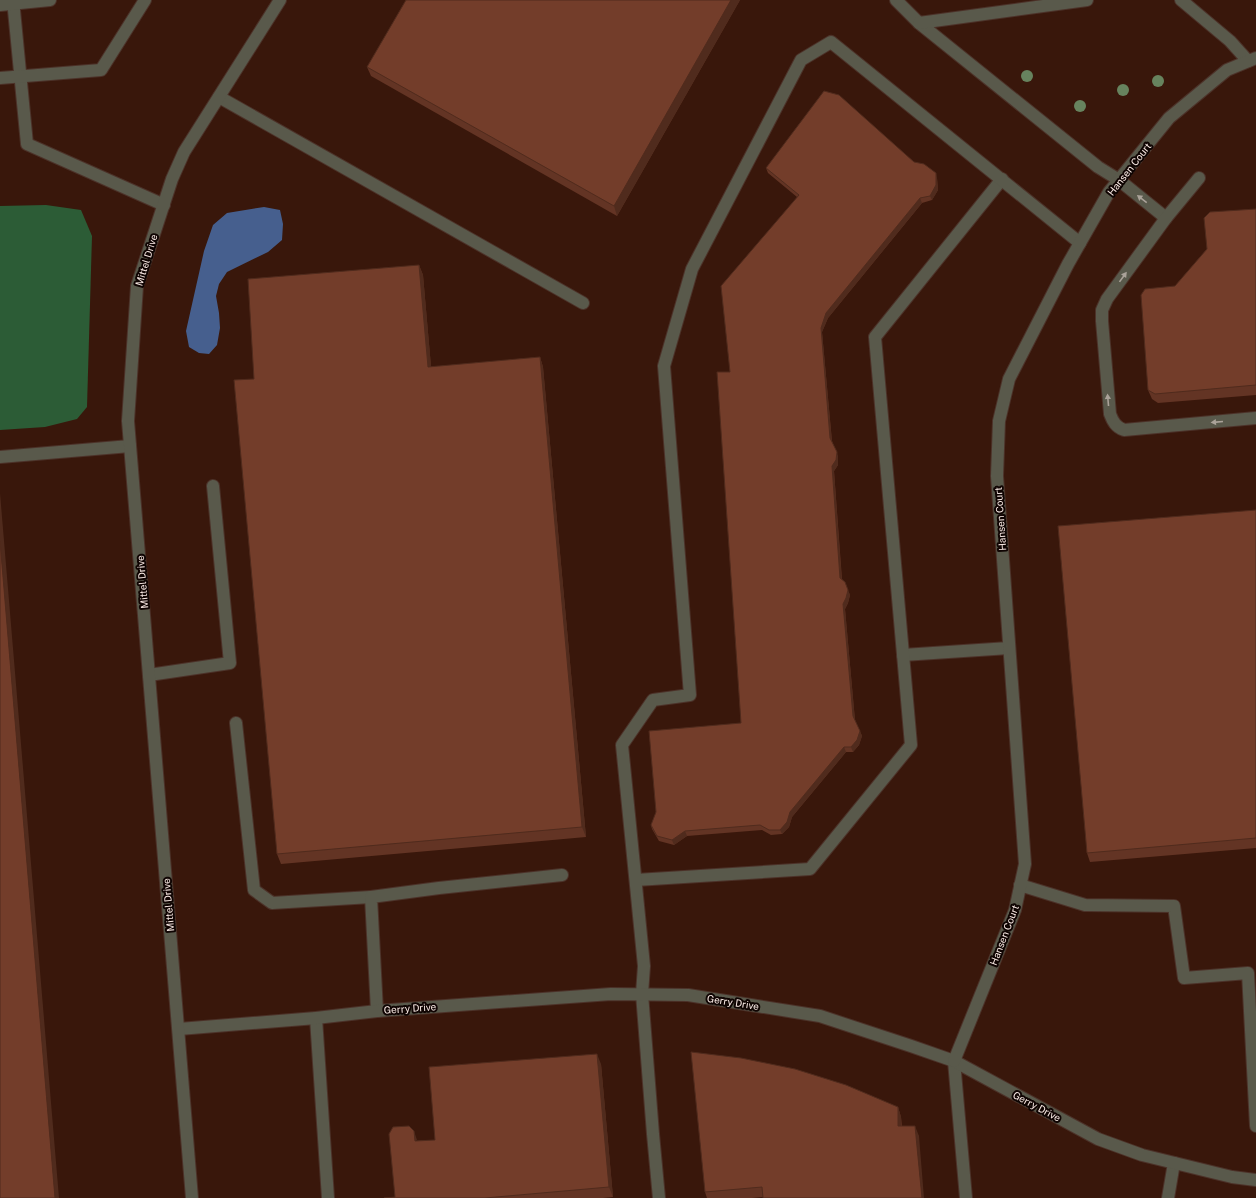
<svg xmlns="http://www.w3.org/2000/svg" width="1256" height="1198" font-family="'Public Sans',sans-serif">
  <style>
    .built { fill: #39170b }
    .forest { fill: #2c5c36 }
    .water { fill: #465f8e }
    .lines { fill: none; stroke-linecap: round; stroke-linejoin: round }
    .lane-casing { stroke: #4c3229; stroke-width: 14 }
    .street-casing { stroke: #4c3229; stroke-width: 14 }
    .lane { stroke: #59594b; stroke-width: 12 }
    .street { stroke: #59594b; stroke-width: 12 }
    .tree { fill: #67835e }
    .wall { fill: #633424 }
    .shaded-wall { fill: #502b1d }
    .building { fill: #733d2a; stroke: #502b1d }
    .oneway { fill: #aaa299 }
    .labels { text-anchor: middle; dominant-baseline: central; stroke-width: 4; stroke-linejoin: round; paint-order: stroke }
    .street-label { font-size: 10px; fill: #fcece7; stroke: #0f0402 }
  </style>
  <rect width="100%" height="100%" fill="#2f140a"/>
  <!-- built -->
  <rect class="built" x="0" y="0" width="1256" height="1198"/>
  <!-- forest -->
  <polygon class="forest" points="46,205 81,210 92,236 87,407 77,419 45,427 0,430 0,206"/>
  <!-- water -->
  <polygon class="water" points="264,207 280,210 283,224 282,240 268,252 227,272 219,284 216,296 219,313 220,328 217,345 209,354 199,353 189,347 186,331 204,251 213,225 227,213"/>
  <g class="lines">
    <!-- lane casing -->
    <g class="lane-casing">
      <g id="lane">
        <polyline points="13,0 27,144 164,205"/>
        <polyline points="896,0 919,23 1098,167 1119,180 1166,218"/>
        <polyline points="1181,0 1230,41 1248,61"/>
        <polyline points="0,5 50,0"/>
        <polyline points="919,23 1087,0"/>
        <polyline points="0,78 101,70 145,0"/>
        <polyline points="219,97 583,303"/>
        <path d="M 1199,178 L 1166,218 L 1107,299 L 1102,310 L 1102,321 L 1110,414 C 1113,422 1116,427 1124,430 L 1256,418"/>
        <polyline points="0,457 130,446"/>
        <polyline points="903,655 1009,648"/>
        <polyline points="149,675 230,663 213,486"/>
        <polyline points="236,723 254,890 272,903 371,897"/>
        <polyline points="636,880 810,869 911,745 875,337 1002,179"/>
        <polyline points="1020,885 1085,905 1174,906 1184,978 1248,973 1256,1126"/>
        <polyline points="377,1011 371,897 439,888 562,875"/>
        <polyline points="316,1018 328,1198"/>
        <polyline points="954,1061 966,1198"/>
        <polyline points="659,1198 653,1134 642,994 644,966 622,745 653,700 690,695 664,366 692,269 801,60 831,42 1080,243"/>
        <polyline points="1168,1198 1174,1163"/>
      </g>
    </g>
    <!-- street casing -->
    <g class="street-casing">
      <g id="street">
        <polyline points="179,1029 316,1018 377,1011 611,994 688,995 820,1016 911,1046 954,1061 1098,1139 1142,1155 1232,1177 1256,1180"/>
        <polyline points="954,1061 1015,910 1025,864 997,476 999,421 1009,379 1068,264 1109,192 1169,118 1227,70 1256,58"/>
        <polyline points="192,1198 128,421 137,286 172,179 184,152 280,0"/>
      </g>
    </g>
    <!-- lane -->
    <use href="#lane" class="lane"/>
    <!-- street -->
    <use href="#street" class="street"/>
  </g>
  <!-- trees -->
  <g class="tree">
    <circle cx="1027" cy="76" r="6"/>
    <circle cx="1158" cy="81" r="6"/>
    <circle cx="1123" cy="90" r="6"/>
    <circle cx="1080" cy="106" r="6"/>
  </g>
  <!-- wall -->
  <g class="wall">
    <polygon points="740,0 617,216 371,76 367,67"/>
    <polygon points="914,162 937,178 938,190 932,200 922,203 828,318 822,332 832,441 838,457 838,465 834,471 842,579 850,595 848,603 845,609 855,720 862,736 859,745 853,752 846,752 792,817 789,827 782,834 771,835 762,830 687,836 674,845 659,841 652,829 651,825 741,723 797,197 768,173 766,168"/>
    <polygon points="1256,209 1256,395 1158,403 1152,399 1148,390 1175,286 1207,249"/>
    <polygon points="419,265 423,275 431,367 540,357 543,367 586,837 281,864 277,854 254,379"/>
    <polygon points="1256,510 1256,848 1090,862 1087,853"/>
    <polygon points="601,1064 613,1197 603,1198 384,1198 395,1197 417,1141 435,1140"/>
    <polygon points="898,1107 901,1117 902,1126 919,1136 763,1197 752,1198 707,1198 705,1192"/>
  </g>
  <!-- shaded-wall -->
  <g class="shaded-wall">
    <polygon points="731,0 740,0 617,216 614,206"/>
    <polygon points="936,173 937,178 938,190 932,200 930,196"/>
    <polygon points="920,198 922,203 828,318 822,332 832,443 830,438 821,328 826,313"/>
    <polygon points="419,265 423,275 432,377 428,367"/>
    <polygon points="540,357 543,367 586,837 582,827"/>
    <polygon points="837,452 838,457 838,465 834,471 842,583 840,578 832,466"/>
    <polygon points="0,493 59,1198 55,1198 0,541"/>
    <polygon points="848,590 850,595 848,603 845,609 855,721 853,716 843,604"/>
    <polygon points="860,731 862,736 859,745 853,752 851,747"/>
    <polygon points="844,747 846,752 792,817 789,827 782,834 780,830 790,812"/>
    <polygon points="685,831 687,836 674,845 672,840"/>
    <polygon points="597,1054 601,1064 613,1197 609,1187"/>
    <polygon points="898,1107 901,1117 902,1136 898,1126"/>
    <polygon points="915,1126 919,1136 924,1198 922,1198"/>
    <polygon points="414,1131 417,1140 415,1141"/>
  </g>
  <!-- building -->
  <g class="building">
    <polygon points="406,0 731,0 614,206 367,67"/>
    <polygon points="824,91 839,95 914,162 924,164 936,173 936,185 930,196 920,198 826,313 821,328 830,438 837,452 836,460 832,466 840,578 845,582 848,590 846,598 843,604 853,716 860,731 857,740 851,747 844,747 790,812 787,822 780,830 769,830 760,825 685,831 672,840 657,836 651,825 656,812 649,731 741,723 717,372 730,372 721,286 799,195 766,168"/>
    <polygon points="1256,209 1256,385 1155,394 1148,390 1141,295 1145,289 1175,286 1207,249 1204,218 1210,212"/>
    <polygon points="419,265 428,367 540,357 582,827 277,854 234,380 254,379 248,279"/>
    <polygon points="1256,510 1256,838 1087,853 1058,526"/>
    <polygon points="0,541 55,1198 0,1198"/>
    <polygon points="691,1052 741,1058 795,1069 846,1085 898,1107 898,1126 915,1126 922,1198 763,1198 762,1187 705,1192"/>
    <polygon points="597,1054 609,1187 485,1198 384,1198 395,1197 389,1134 393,1127 409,1126 414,1131 415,1141 435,1140 429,1067"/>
  </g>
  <!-- one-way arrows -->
  <defs><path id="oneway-solid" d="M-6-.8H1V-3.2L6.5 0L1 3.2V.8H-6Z"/></defs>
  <g class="oneway">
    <use href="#oneway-solid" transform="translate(1142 199) rotate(-142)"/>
    <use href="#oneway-solid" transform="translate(1123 277) rotate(-54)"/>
    <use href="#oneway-solid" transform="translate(1108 400) rotate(-95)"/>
    <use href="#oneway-solid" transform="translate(1217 422) rotate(175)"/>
  </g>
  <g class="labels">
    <!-- street labels -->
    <g class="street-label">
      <text transform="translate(1129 169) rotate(-52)">Hansen Court</text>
      <text transform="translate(146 260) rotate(-73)">Mittel Drive</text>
      <text transform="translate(1000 519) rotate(-94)">Hansen Court</text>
      <text transform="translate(142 582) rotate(-95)">Mittel Drive</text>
      <text transform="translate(168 905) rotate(-95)">Mittel Drive</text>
      <text transform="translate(1004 935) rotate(-69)">Hansen Court</text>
      <text transform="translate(733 1002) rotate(9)">Gerry Drive</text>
      <text transform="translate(410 1008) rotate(-4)">Gerry Drive</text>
      <text transform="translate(1037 1106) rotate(28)">Gerry Drive</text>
    </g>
  </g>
</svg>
